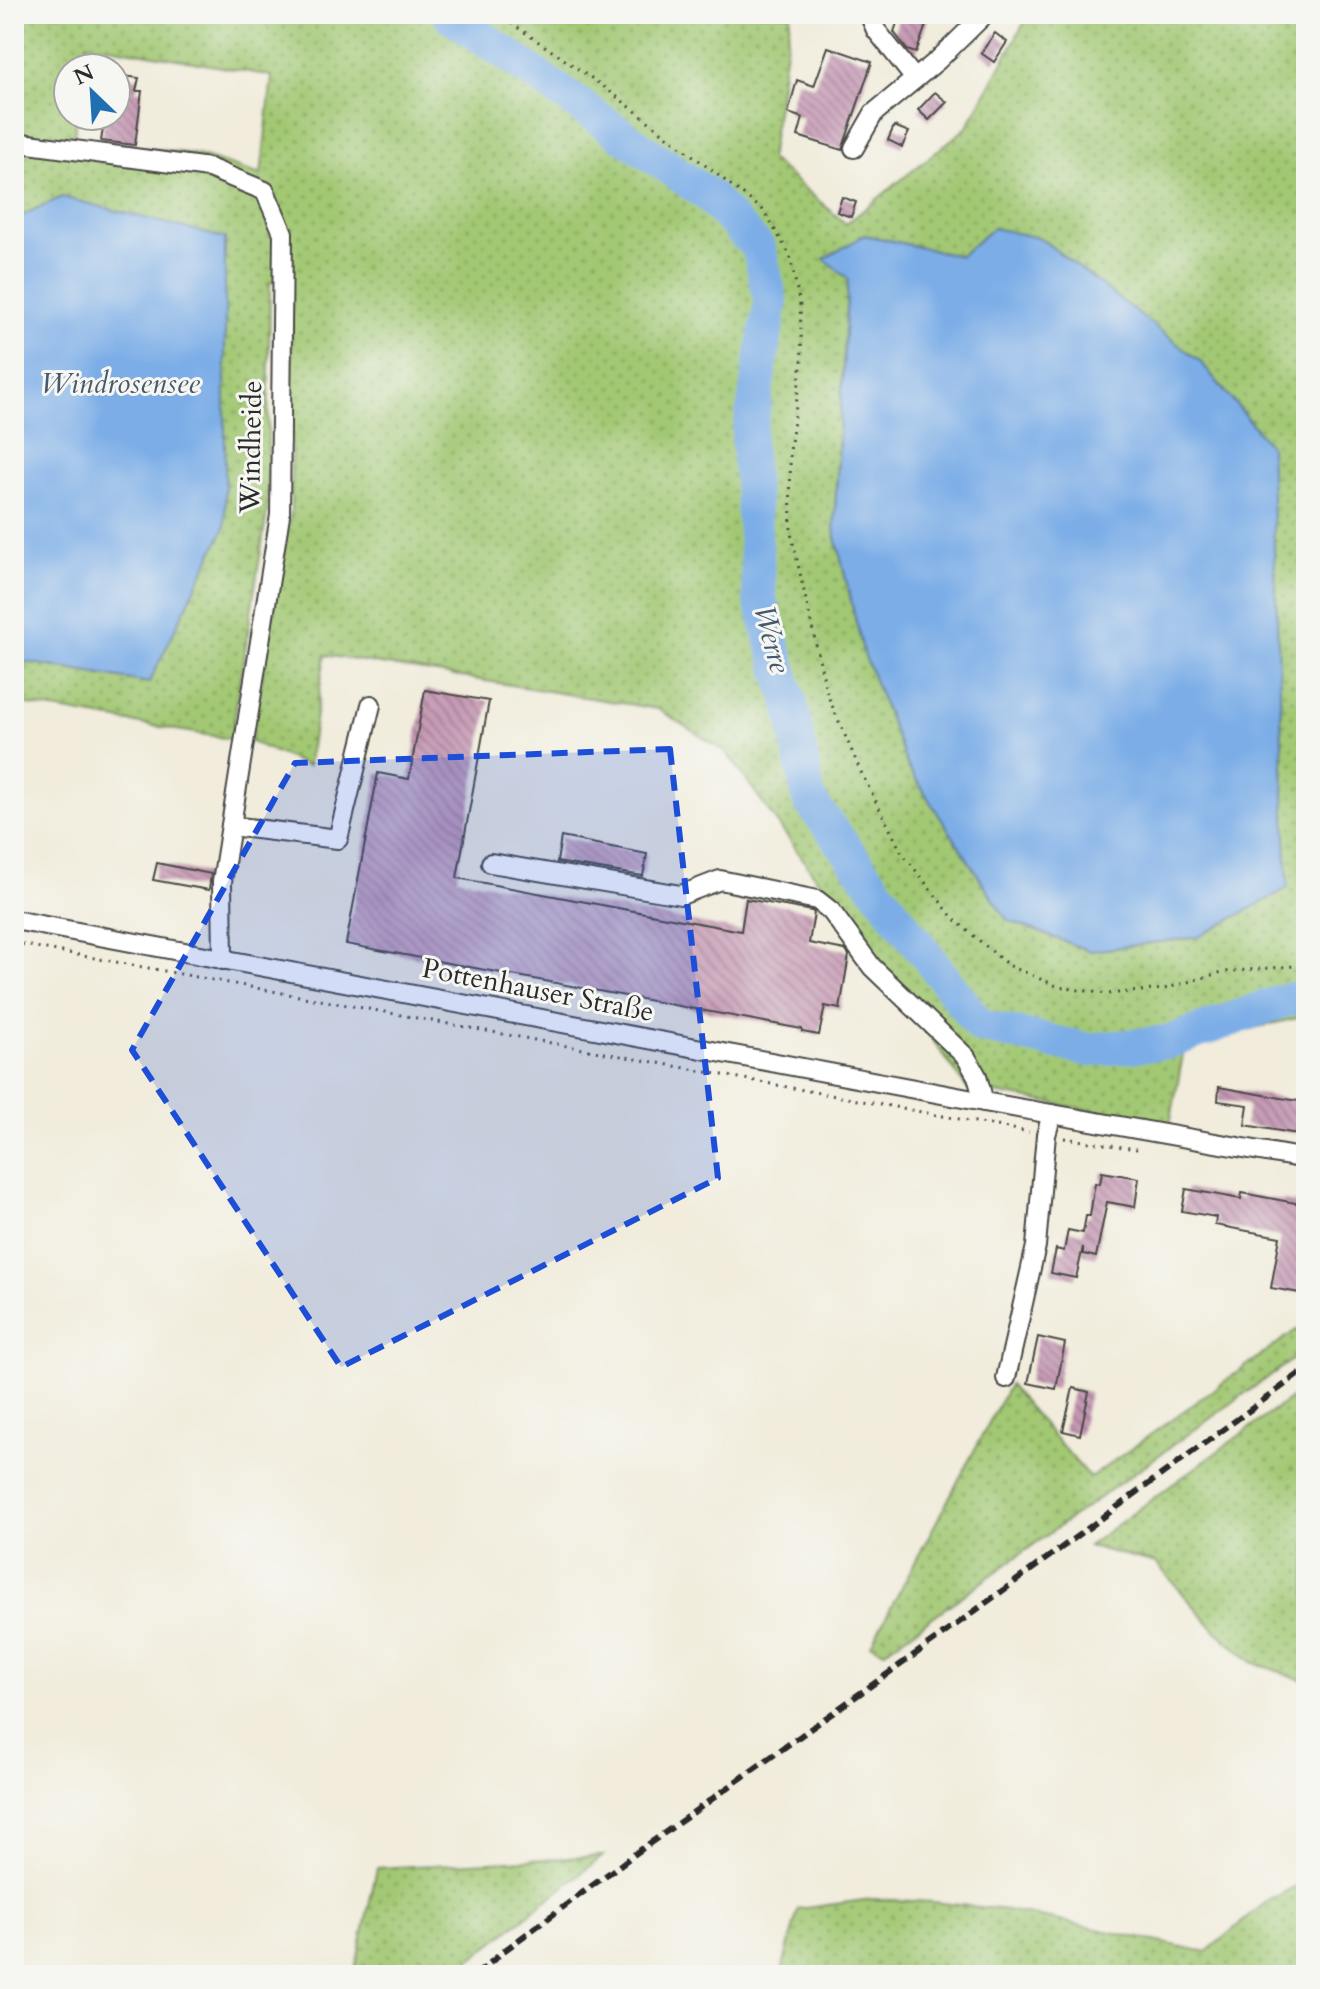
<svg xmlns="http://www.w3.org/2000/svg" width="1320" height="1989" font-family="Cardo,serif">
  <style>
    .grass { fill: url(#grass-dots); stroke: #667a4f; stroke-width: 2; fill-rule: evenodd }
    .water { fill: #7bade7; stroke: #536c89; stroke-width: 2 }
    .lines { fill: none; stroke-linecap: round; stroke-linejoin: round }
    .river { stroke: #7bade7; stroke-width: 34 }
    .building { fill: url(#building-back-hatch) }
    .minor-casing { stroke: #494845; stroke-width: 22 }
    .path { stroke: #494845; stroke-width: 3; stroke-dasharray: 2 6; stroke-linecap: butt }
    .minor { stroke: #fff; stroke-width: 18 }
    .rail { stroke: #2b2b2b; stroke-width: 6; stroke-dasharray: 12 6; stroke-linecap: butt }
    .marked { fill: #1d4ed8; fill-opacity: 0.2; stroke: #1d4ed8; stroke-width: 6; stroke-dasharray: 16 10; stroke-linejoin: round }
    .labels { text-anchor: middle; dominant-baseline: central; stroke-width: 6; stroke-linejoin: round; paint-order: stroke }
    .street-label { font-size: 28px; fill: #2b2b2b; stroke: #f6f6f2 }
    .water-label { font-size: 30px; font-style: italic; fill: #47586d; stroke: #f6f6f2 }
  </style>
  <defs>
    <pattern id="grass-dots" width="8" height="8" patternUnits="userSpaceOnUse" patternTransform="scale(2)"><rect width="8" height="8" fill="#a2c873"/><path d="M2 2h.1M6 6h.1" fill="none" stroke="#84a35f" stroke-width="1.8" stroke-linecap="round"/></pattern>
    <pattern id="building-back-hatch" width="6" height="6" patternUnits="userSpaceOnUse" patternTransform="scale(2)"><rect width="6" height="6" fill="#c496b2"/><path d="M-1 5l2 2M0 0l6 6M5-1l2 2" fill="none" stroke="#9f7b91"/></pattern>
  </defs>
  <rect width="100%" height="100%" fill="#f6f6f2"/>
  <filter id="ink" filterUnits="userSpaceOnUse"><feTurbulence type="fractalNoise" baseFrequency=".0125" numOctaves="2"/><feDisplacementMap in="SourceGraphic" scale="16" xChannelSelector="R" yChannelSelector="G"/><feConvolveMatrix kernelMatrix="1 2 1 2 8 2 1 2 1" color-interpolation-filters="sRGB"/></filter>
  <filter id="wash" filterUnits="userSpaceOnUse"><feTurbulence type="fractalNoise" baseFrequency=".006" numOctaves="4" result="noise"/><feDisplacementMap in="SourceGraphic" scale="32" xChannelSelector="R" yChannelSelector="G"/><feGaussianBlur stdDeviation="1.8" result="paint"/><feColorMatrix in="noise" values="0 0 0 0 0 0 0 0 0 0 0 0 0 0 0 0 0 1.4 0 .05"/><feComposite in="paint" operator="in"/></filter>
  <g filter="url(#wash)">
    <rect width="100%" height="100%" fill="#f1ecdb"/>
    <!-- grass -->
    <g class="grass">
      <path d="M 14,14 L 791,14 L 770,159 L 846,224 L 967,127 L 1029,14 L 1306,14 L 1306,1016 L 1185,1044 L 1170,1124 L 967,1088 L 727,753 L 658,709 L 325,655 L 308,766 L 251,742 L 291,512 L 292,278 L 270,282 L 267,512 L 231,739 L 17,703 L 14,705 L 14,669 L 20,661 L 149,683 L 62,197 L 14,219 ZM 87,43 L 272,76 L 261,175 L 194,154 L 74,139 L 76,116 L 68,116 L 68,68 L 83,68 ZM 993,228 L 1199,937 L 1090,951 L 1007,920 L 908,767 L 863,651 L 834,529 L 848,279 L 865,235 L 960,256 Z"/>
      <polygon points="1306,1323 1306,1350 885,1651 871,1645 1009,1385 1090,1478"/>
      <polygon points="1306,1387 1306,1681 1252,1662 1217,1632 1156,1563 1088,1546"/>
      <polygon points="603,1856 451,1975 354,1975 377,1868"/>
      <polygon points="1306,1880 1306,1975 781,1975 798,1909 872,1899 932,1902 1007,1910 1206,1952 1265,1903"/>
    </g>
    <!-- water -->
    <g class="water">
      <polygon points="62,197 225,238 225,527 149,683 21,661 14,669 14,219"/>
      <polygon points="993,228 1040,238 1201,362 1270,446 1288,888 1199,937 1090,951 1007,920 908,767 863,651 834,529 848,279 824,259 865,235 960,256"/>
    </g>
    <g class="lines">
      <!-- river -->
      <polyline class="river" points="449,14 708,195 759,249 771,302 748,440 760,600 792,709 809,800 980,1026 1090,1050 1169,1042 1285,1000 1306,997"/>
    </g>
    <g id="blocks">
      <!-- building -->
      <g class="building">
        <polygon points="900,14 930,14 916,53 907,50 894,32"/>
        <polygon points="995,33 1007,42 994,62 981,53"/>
        <polygon points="828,47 872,62 842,150 798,136 803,118 788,113 797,80 814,86"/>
        <polygon points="116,75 139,78 136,91 142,91 135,145 101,141 105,116 116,116"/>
        <polygon points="935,92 947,102 929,120 918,110"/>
        <polygon points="894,126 909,132 902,147 888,140"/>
        <polygon points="842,197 856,202 851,217 837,212"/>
        <polygon points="425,690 489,701 457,878 741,931 746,899 812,911 814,913 809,943 845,950 849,955 840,1009 825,1006 819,1035 802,1032 802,1029 346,944 378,773 409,779"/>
        <polygon points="561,837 647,854 643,876 557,862"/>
        <polygon points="157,863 211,874 209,890 153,880"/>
        <polygon points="1219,1087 1304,1102 1298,1134 1245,1125 1248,1105 1218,1101"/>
        <polygon points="1102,1172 1139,1178 1135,1207 1107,1202 1096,1257 1083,1254 1083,1247 1076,1278 1051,1273 1056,1249 1064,1251 1068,1230 1083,1233 1086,1216 1090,1216 1095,1183 1100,1184"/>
        <polygon points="1186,1189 1241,1199 1242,1193 1306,1205 1306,1294 1271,1288 1280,1237 1215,1225 1216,1217 1182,1211"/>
        <polygon points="1038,1337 1065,1343 1056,1389 1028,1383"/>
        <polygon points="1073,1388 1089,1392 1080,1435 1063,1431"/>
      </g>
    </g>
  </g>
  <g filter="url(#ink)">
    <use href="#blocks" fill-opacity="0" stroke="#494845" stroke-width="2"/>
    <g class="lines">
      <!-- minor casing -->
      <g class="minor-casing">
        <g id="minor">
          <polyline points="869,14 876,30 915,79"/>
          <polyline points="14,142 209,168 265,191 283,233 280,515 222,882 223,960"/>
          <polyline points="854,148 874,113 938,60 985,14"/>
          <polyline points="231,826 338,839 371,705"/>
          <polyline points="491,863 681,895 720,880 817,900 831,911 872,967 966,1057 977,1076 984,1102"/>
          <polyline points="14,920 984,1102 1306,1159"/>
          <polyline points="1006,1378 1036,1246 1046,1135 1052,1114"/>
        </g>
      </g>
      <!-- path -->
      <g class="path">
        <polyline points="498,14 603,86 763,210 790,255 800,305 802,360 790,451 791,533 827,694 861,772 902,853 954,919 1008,965 1059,987 1107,994 1164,989 1222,972 1306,965"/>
        <polyline points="14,943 1029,1132"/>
        <polyline points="1064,1138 1143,1150"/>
      </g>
      <!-- minor -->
      <use href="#minor" class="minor"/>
      <!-- rail -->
      <polyline class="rail" points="476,1975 505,1950 639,1851 935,1640 1306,1369"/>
    </g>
  </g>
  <!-- marked area -->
  <path class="marked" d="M 670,749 L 718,1178 L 341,1367 L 132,1050 L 295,763 Z"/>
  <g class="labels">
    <!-- street labels -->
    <g class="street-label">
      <text transform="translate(251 447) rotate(-89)">Windheide</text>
      <text transform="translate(538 990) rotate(11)">Pottenhauser Straße</text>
    </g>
    <!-- water labels -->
    <g class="water-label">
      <text x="120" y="383">Windrosensee</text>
      <text transform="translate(772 639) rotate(75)">Werre</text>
    </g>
  </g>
  <!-- margin -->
  <rect width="1320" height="1989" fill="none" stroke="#f6f6f2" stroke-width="48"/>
  <!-- north arrow -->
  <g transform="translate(92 92) rotate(335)"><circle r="38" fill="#f6f6f2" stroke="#a5a5a2" stroke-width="2"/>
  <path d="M0-6L14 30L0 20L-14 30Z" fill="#1f6fb2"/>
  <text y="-12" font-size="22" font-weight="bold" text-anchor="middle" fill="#2b2b2b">N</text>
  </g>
</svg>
